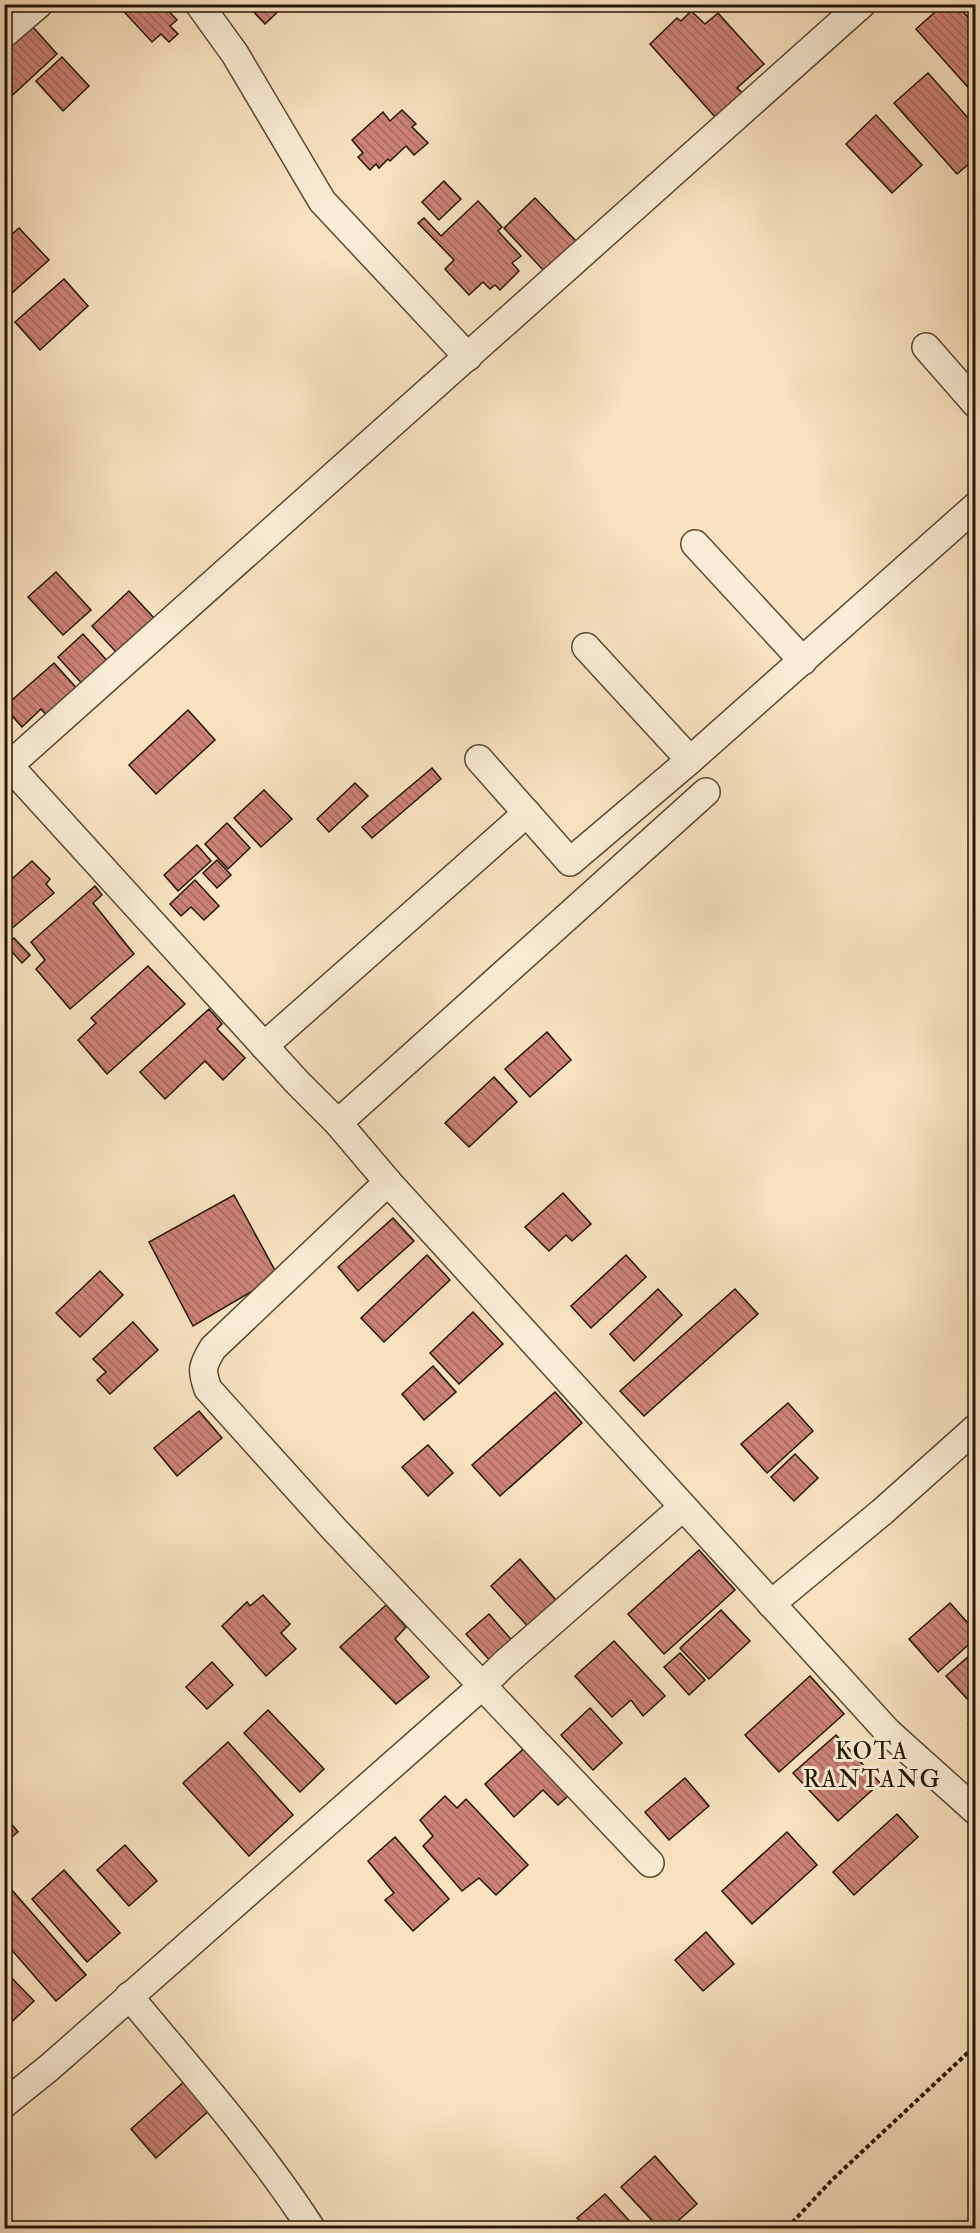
<svg xmlns="http://www.w3.org/2000/svg" width="980" height="2233" font-family="'IM FELL Double Pica',serif">
  <style>
    .building { fill: url(#building-back-hatch); stroke: #241604; stroke-width: 1.5 }
    .lines { fill: none; stroke-linecap: round; stroke-linejoin: round }
    .street-casing { stroke: #594933; stroke-width: 30 }
    .path { stroke: #241604; stroke-width: 4; stroke-dasharray: 4.5 3; stroke-linecap: butt }
    .street { stroke: #faecd6; stroke-width: 27 }
    .labels { text-anchor: middle; dominant-baseline: central; stroke-width: 6; stroke-linejoin: round; paint-order: stroke }
    .quarter-label { font-size: 24px; letter-spacing: 1.5px; fill: #241604; stroke: #faecd6 }
  </style>
  <defs>
    <pattern id="building-back-hatch" width="6" height="6" patternUnits="userSpaceOnUse" patternTransform="scale(1.5)"><rect width="6" height="6" fill="#cd8277"/><path d="M-1 5l2 2M0 0l6 6M5-1l2 2" fill="none" stroke="#a6695f"/></pattern>
  </defs>
  <rect width="100%" height="100%" fill="#f8e2c0"/>
  <filter id="stains"><feTurbulence type="fractalNoise" baseFrequency=".00333" numOctaves="4"/><feColorMatrix values="0 0 0 0 .2 0 0 0 0 .09 0 0 0 0 .02 0 0 0 .5 -.17"/></filter>
  <radialGradient id="worn" r=".72"><stop offset=".6" stop-color="#630" stop-opacity="0"/><stop offset="1" stop-color="#630" stop-opacity=".3"/></radialGradient>
  <!-- building -->
  <g class="building">
    <polygon points="4,4 27,4 4,26"/>
    <polygon points="117,4 162,4 177,20 170,26 178,34 169,42 161,34 152,42"/>
    <polygon points="246,4 286,4 265,24"/>
    <polygon points="944,4 956,4 976,26 976,92 973,93 916,29"/>
    <polygon points="691,11 705,24 718,13 764,64 737,88 744,94 716,118 650,44 677,18 681,21"/>
    <polygon points="32,26 57,54 4,103 4,52"/>
    <polygon points="62,57 89,86 63,111 36,81"/>
    <polygon points="928,73 976,127 976,158 957,174 894,103"/>
    <polygon points="402,110 416,124 412,127 428,143 414,155 406,146 390,161 388,159 379,168 376,164 370,170 358,157 363,153 352,140 383,112 390,121"/>
    <polygon points="876,115 922,165 892,193 846,144"/>
    <polygon points="444,181 461,199 439,220 422,202"/>
    <polygon points="535,198 578,243 546,273 504,228"/>
    <polygon points="478,201 502,227 498,231 521,256 512,263 519,271 500,290 495,285 490,289 483,282 469,295 445,269 454,260 418,223 424,218 441,236"/>
    <polygon points="19,228 49,260 4,300 4,241"/>
    <polygon points="64,279 88,306 40,350 15,322"/>
    <polygon points="56,572 91,610 63,635 28,597"/>
    <polygon points="129,591 154,618 117,653 92,626"/>
    <polygon points="83,634 111,665 86,688 58,657"/>
    <polygon points="54,663 80,692 50,719 41,709 22,727 4,707"/>
    <polygon points="188,710 215,740 156,794 129,765"/>
    <polygon points="432,768 441,779 372,838 362,827"/>
    <polygon points="355,783 368,796 329,832 317,819"/>
    <polygon points="264,790 292,819 261,847 234,818"/>
    <polygon points="227,823 250,848 228,869 205,844"/>
    <polygon points="197,845 211,861 178,891 164,875"/>
    <polygon points="217,860 231,875 217,888 203,873"/>
    <polygon points="32,861 50,879 46,884 54,893 4,935 4,886"/>
    <polygon points="195,880 219,906 204,920 191,907 181,916 170,904"/>
    <polygon points="95,886 102,895 93,903 134,954 70,1009 36,969 45,960 31,942"/>
    <polygon points="14,938 30,955 22,963 6,945"/>
    <polygon points="148,966 185,1004 107,1074 78,1040 96,1023 91,1018"/>
    <polygon points="209,1009 222,1024 217,1029 245,1058 223,1080 205,1061 165,1099 140,1072"/>
    <polygon points="547,1032 571,1060 530,1097 505,1069"/>
    <polygon points="494,1077 517,1102 469,1147 445,1123"/>
    <polygon points="563,1193 591,1224 572,1241 566,1235 549,1251 525,1227"/>
    <polygon points="234,1195 278,1276 193,1326 149,1242"/>
    <polygon points="393,1218 414,1241 358,1291 338,1267"/>
    <polygon points="427,1255 450,1280 384,1342 361,1318"/>
    <polygon points="626,1255 646,1277 591,1328 571,1306"/>
    <polygon points="100,1271 123,1295 80,1337 56,1313"/>
    <polygon points="658,1289 682,1315 634,1361 610,1334"/>
    <polygon points="735,1289 758,1314 644,1416 620,1391"/>
    <polygon points="473,1312 503,1344 459,1384 430,1353"/>
    <polygon points="133,1322 158,1350 110,1394 97,1380 106,1372 93,1359"/>
    <polygon points="433,1366 456,1392 424,1420 402,1394"/>
    <polygon points="555,1392 582,1423 500,1496 472,1465"/>
    <polygon points="788,1403 813,1431 767,1473 741,1444"/>
    <polygon points="199,1411 222,1438 177,1476 154,1448"/>
    <polygon points="428,1445 453,1473 428,1496 402,1467"/>
    <polygon points="795,1454 818,1478 794,1501 771,1477"/>
    <polygon points="699,1550 735,1590 664,1654 628,1614"/>
    <polygon points="520,1559 562,1607 533,1632 491,1586"/>
    <polygon points="263,1595 290,1624 281,1633 296,1649 266,1676 222,1626 247,1602 250,1606"/>
    <polygon points="950,1603 976,1632 976,1638 938,1672 909,1639"/>
    <polygon points="386,1605 406,1627 395,1639 429,1677 396,1704 340,1647"/>
    <polygon points="721,1610 750,1641 709,1679 680,1648"/>
    <polygon points="489,1614 516,1645 494,1665 466,1634"/>
    <polygon points="614,1641 665,1696 643,1716 631,1700 612,1717 575,1676"/>
    <polygon points="976,1650 976,1697 970,1702 946,1676"/>
    <polygon points="680,1653 705,1680 689,1695 664,1667"/>
    <polygon points="212,1662 233,1685 207,1709 186,1687"/>
    <polygon points="810,1676 844,1714 779,1772 745,1735"/>
    <polygon points="590,1708 622,1743 593,1770 561,1735"/>
    <polygon points="268,1710 324,1769 300,1792 244,1733"/>
    <polygon points="976,1716 976,1732 968,1724"/>
    <polygon points="836,1735 880,1783 838,1821 793,1773"/>
    <polygon points="228,1742 293,1815 249,1856 183,1783"/>
    <polygon points="531,1742 576,1789 558,1805 543,1790 514,1817 485,1784"/>
    <polygon points="685,1778 709,1806 669,1840 645,1812"/>
    <polygon points="445,1796 457,1808 466,1799 528,1865 496,1895 479,1878 462,1891 423,1846 433,1836 420,1820"/>
    <polygon points="897,1814 918,1837 854,1895 833,1872"/>
    <polygon points="4,1815 18,1832 4,1843"/>
    <polygon points="787,1832 817,1865 752,1924 722,1891"/>
    <polygon points="395,1837 449,1899 413,1931 385,1900 394,1893 368,1861"/>
    <polygon points="125,1845 157,1881 129,1906 97,1870"/>
    <polygon points="64,1870 120,1933 87,1962 32,1899"/>
    <polygon points="11,1889 86,1975 56,2001 4,1941 4,1895"/>
    <polygon points="706,1932 734,1964 703,1991 675,1960"/>
    <polygon points="4,1970 34,2001 4,2029"/>
    <polygon points="187,2079 212,2108 156,2158 131,2129"/>
    <polygon points="655,2156 697,2204 670,2228 659,2228 621,2187"/>
    <polygon points="605,2194 636,2228 587,2228 577,2218"/>
  </g>
  <g class="lines">
    <!-- street casing -->
    <g class="street-casing">
      <g id="street">
        <polyline points="199,4 235,54 322,201 468,357"/>
        <polyline points="4,34 39,4"/>
        <polyline points="926,347 976,404"/>
        <polyline points="695,544 803,661"/>
        <polyline points="586,647 690,760"/>
        <polyline points="479,759 570,862 689,761 976,506"/>
        <polyline points="4,760 297,1082 338,1123 388,1182 888,1732 976,1811"/>
        <polyline points="4,770 862,4"/>
        <polyline points="264,1046 527,813"/>
        <polyline points="338,1123 706,792"/>
        <path d="M 388,1182 L 213,1348 C 202,1366 201,1370 208,1389 L 335,1530 L 650,1863"/>
        <polyline points="771,1604 882,1512 976,1428"/>
        <path d="M 129,1996 C 192,2072 258,2146 311,2228"/>
        <polyline points="4,2104 50,2067 482,1686 504,1664 683,1507"/>
      </g>
    </g>
    <!-- path -->
    <polyline class="path" points="787,2228 833,2179 976,2045"/>
    <!-- street -->
    <use href="#street" class="street"/>
  </g>
  <g class="labels">
    <!-- quarter labels -->
    <g class="quarter-label">
      <text x="872" y="1751">KOTA<tspan x="872" dy="28">RANTANG</tspan></text>
    </g>
  </g>
  <!-- margin -->
  <rect width="980" height="2233" fill="none" stroke="#f8e2c0" stroke-width="24"/>
  <rect x="6" y="6" width="968" height="2221" fill="none" stroke="#241604" stroke-width="3"/>
  <rect x="12" y="12" width="956" height="2209" fill="none" stroke="#241604" stroke-width="1.5"/>
  <rect width="100%" height="100%" filter="url(#stains)"/>
  <rect width="100%" height="100%" fill="url(#worn)"/>
</svg>
